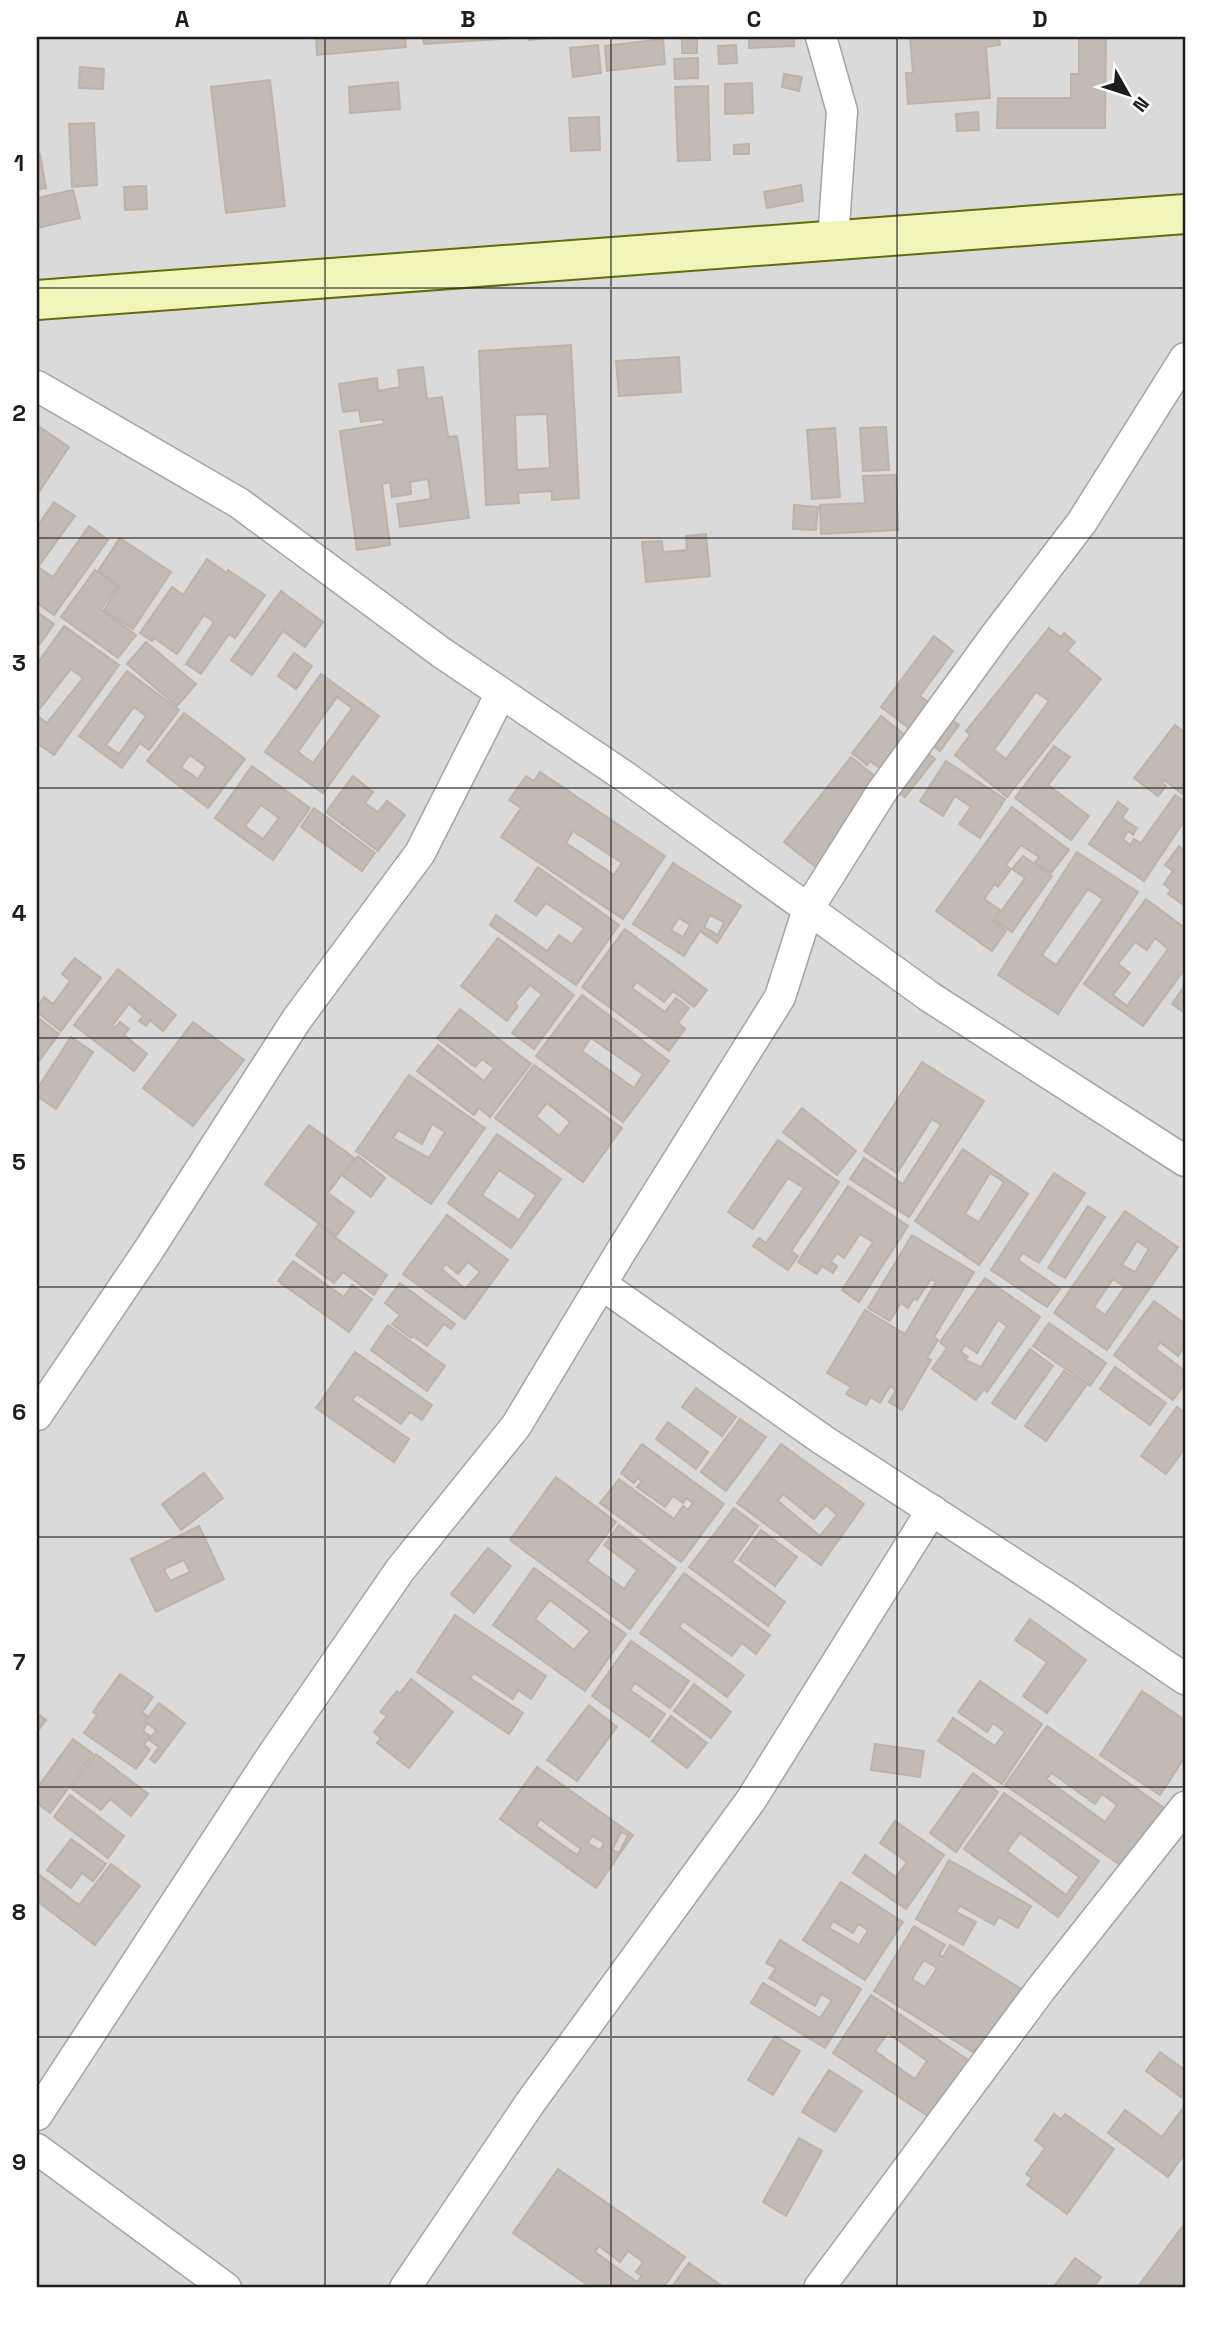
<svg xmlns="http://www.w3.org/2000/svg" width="1222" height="2325" font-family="'Space Grotesk',sans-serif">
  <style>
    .residential { fill: #dbdada }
    .building { fill: #c2bab4; stroke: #bfb2a7; stroke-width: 2; fill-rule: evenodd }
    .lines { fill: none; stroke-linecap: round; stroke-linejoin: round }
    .street-casing { stroke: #a4a4a4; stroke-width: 33 }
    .secondary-casing { stroke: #626e0b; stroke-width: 42 }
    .street { stroke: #fff; stroke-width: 30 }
    .secondary { stroke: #f2f5ba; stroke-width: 38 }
    .grid { fill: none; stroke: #1d1d1d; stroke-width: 2; stroke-opacity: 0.55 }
    .neatline { fill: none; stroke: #1d1d1d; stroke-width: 2.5 }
    .grid-label { font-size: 23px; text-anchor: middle; font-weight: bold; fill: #1d1d1d }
  </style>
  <rect width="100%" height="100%" fill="#eeebe4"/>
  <!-- residential -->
  <rect class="residential" x="37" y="37" width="1148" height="2251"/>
  <!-- building -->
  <g class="building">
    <polygon points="316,37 405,37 406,47 317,55"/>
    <polygon points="423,37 516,37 516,38 424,44"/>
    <polygon points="528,37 559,37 529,40"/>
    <rect x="682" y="37" width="15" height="16"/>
    <polygon points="749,37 794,37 794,46 749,48"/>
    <polygon points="910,37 999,37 1000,45 986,47 990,98 908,104 906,73 913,73"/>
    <polygon points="1079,37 1106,37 1105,128 997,128 998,98 1071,98 1071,74 1079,74"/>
    <polygon points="663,39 665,64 607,71 605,46"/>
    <polygon points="598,45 601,73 573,77 570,48"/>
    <polygon points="736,45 737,63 719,64 718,46"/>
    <polygon points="698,58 698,78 675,79 674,59"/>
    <polygon points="80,67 104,69 103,89 79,88"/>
    <polygon points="784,74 802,77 799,91 782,87"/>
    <polygon points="270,80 285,206 226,213 211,87"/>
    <polygon points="398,82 400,109 350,113 349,87"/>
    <polygon points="752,83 753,113 725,114 725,84"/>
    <polygon points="708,86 710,160 678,161 675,87"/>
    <polygon points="978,112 979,130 957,131 956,114"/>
    <polygon points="599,117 600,150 571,151 569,118"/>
    <polygon points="94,123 97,185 72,187 69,124"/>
    <polygon points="749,144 749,154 734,154 734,145"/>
    <polygon points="37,154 40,154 46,188 37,190"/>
    <polygon points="801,185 803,201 767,208 764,192"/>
    <polygon points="146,186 147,209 125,210 124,187"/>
    <polygon points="73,190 80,218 37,228 37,198"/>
    <path d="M 571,345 L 579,498 L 552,500 L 552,491 L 518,493 L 519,503 L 486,505 L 479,351 ZM 547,414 L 550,468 L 517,470 L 515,415 Z"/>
    <polygon points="679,357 681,392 619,396 616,361"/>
    <polygon points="423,367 427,399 442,397 448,437 457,436 469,518 400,527 397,504 431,499 428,479 410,482 411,494 392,497 390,482 382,484 390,545 357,550 340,431 384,424 383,419 361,422 359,410 343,412 339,384 377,378 378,391 400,387 398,370"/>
    <polygon points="37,425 69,447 39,492 37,490"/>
    <polygon points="886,427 889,470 863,471 860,428"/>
    <polygon points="835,428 840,497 812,499 807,430"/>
    <polygon points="896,475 898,530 821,534 820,505 865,503 863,476"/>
    <polygon points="54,502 75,516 38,567 53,577 89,526 108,540 54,615 37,603 37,527"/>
    <polygon points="794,505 818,507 816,530 793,529"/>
    <polygon points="706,534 710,576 646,582 642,542 662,541 663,552 687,550 686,536"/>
    <polygon points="120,538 171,572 133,629 104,610 120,586 98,571"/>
    <polygon points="207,559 227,573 228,570 265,595 235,638 229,634 201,674 186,664 214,622 204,615 177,654 154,638 152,641 140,633 172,587 183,595"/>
    <polygon points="95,570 118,586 101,609 136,635 118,658 61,617"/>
    <polygon points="281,591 323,622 305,647 283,631 252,675 231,660"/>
    <polygon points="37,612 54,624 37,648"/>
    <polygon points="64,626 119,665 54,755 37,743 37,715 47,723 83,678 71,669 37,712 37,664"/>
    <path d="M 1049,628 L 1061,637 L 1064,633 L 1075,642 L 1067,651 L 1101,679 L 1007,797 L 955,755 L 970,735 L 966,731 ZM 1036,692 L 1049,701 L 1006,759 L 994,750 Z"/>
    <polygon points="934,636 953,651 920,696 959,725 940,751 881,707"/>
    <polygon points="146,642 196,684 177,706 127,664"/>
    <polygon points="294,653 312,666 296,689 278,676"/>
    <path d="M 127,671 L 179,710 L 149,750 L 140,743 L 122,768 L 79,736 ZM 134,707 L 146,716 L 119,754 L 106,745 Z"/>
    <path d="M 321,674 L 379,716 L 323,793 L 265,752 ZM 337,697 L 352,708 L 313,763 L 298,752 Z"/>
    <path d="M 184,713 L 245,759 L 208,808 L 147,761 ZM 190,755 L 206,767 L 198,779 L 181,767 Z"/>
    <polygon points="881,716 935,759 905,797 890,786 884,771 870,761 867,765 852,753"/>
    <polygon points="1175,725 1185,733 1185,796 1164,780 1162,783 1166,786 1158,796 1134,778"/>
    <polygon points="1054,746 1070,757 1048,785 1089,816 1071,840 1015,798"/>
    <polygon points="851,757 887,786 821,871 784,842"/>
    <polygon points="946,761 1005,799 980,838 959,824 971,807 955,796 943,816 920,801"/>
    <path d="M 252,766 L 310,808 L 273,860 L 215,818 ZM 261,805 L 279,818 L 263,839 L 245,826 Z"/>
    <path d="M 540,772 L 665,856 L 623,919 L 501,837 L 521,808 L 509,800 L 526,776 L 534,781 ZM 573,831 L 622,863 L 614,875 L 566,843 Z"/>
    <polygon points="353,776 373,792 365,803 378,812 387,801 405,815 378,851 326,812"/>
    <polygon points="1175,795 1185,801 1185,820 1144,881 1089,844 1118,802 1128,809 1122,818 1137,828 1133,835 1128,831 1123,839 1130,845 1134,839 1141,843"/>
    <polygon points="1012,807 1069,850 1051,873 1035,862 1039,857 1021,845 1006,865 1011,869 998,887 995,884 984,899 1000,910 992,920 1006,931 992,951 936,911"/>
    <polygon points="314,808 375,853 362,871 301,827"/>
    <polygon points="1179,846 1185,851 1185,906 1168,894 1171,890 1164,884 1173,871 1165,865"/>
    <path d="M 1077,852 L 1138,892 L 1058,1014 L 998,975 ZM 1088,889 L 1103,899 L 1056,965 L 1042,955 Z"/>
    <polygon points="1023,856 1052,876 1012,932 995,920 1025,878 1012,869"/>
    <path d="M 673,863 L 741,906 L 717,943 L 700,931 L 684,956 L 633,924 ZM 710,915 L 724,922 L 718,935 L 704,927 ZM 679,918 L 690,925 L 683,937 L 671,930 Z"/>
    <polygon points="538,867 619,925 576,985 490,925 496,915 547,951 559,935 572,944 584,928 546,903 536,916 515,901"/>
    <path d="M 1146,899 L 1185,928 L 1185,969 L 1143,1026 L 1084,984 ZM 1155,938 L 1168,949 L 1127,1006 L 1113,995 L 1130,973 L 1118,964 L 1135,942 L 1147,950 Z"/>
    <polygon points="625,929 707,990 694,1007 673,991 664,1002 637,982 632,988 665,1012 676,998 689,1008 678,1023 685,1029 669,1051 582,987"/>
    <polygon points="498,938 574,995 534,1049 512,1033 542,994 530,985 515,1003 518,1006 507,1021 461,986"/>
    <polygon points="75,958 101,978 61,1031 37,1012 37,1007 44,997 53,1004 70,981 62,974"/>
    <polygon points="118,969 176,1015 163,1031 150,1020 146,1026 139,1021 143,1016 129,1004 112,1026 115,1028 120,1022 129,1029 124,1035 147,1054 134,1071 74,1025"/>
    <polygon points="1185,985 1185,1013 1172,1004"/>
    <path d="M 582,995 L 669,1061 L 623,1122 L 536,1056 ZM 591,1038 L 643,1074 L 634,1088 L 582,1051 Z"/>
    <polygon points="460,1009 531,1064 490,1117 479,1108 474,1115 417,1071 438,1045 484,1081 494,1068 482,1059 475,1067 437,1038"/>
    <polygon points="37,1017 59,1034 37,1064"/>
    <polygon points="193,1022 244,1060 193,1126 143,1088"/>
    <polygon points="71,1037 93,1052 56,1109 37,1096 37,1089"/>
    <polygon points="922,1062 984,1101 909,1217 850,1179 864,1158 903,1184 941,1125 932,1119 897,1173 864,1151"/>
    <path d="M 534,1065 L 622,1128 L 583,1182 L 495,1118 ZM 547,1103 L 570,1122 L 559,1136 L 536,1116 Z"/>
    <path d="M 409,1075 L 485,1128 L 431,1204 L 356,1151 ZM 432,1124 L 445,1132 L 429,1158 L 393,1138 L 398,1130 L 422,1144 Z"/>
    <polygon points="802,1108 856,1151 837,1175 783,1132"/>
    <polygon points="309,1125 354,1158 328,1193 354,1212 336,1236 265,1184"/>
    <path d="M 497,1134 L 561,1179 L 511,1248 L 448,1203 ZM 499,1170 L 536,1195 L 519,1220 L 482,1195 Z"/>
    <polygon points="778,1140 839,1182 791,1251 798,1256 788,1270 753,1246 759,1238 766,1243 804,1188 788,1178 753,1229 728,1212"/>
    <path d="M 963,1149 L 1028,1194 L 979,1265 L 915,1221 ZM 990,1173 L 1004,1182 L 979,1222 L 965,1214 Z"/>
    <polygon points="358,1156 385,1178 371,1197 343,1176"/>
    <polygon points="1054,1173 1085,1193 1039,1263 1023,1253 1018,1260 1060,1289 1047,1307 991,1270"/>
    <polygon points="848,1186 908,1226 859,1302 842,1290 873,1242 860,1234 844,1258 837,1253 831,1262 837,1266 833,1273 822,1266 817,1274 798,1262"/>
    <polygon points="1088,1206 1105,1217 1065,1278 1048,1268"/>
    <path d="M 1125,1211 L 1178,1247 L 1107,1350 L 1054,1313 ZM 1137,1241 L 1149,1249 L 1135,1272 L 1122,1265 ZM 1113,1279 L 1125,1287 L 1105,1315 L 1094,1307 Z"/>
    <path d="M 447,1215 L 508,1260 L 465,1319 L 403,1274 ZM 468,1262 L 480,1272 L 465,1289 L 442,1269 L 446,1264 L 458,1274 Z"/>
    <polygon points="318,1225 387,1275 374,1295 343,1272 334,1283 296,1255"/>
    <polygon points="912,1235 974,1272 934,1337 938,1340 927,1358 931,1360 902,1410 889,1402 896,1390 890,1386 880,1403 871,1397 866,1405 846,1394 851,1387 827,1373 865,1310 905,1334 936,1282 931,1279 917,1300 914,1298 908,1308 901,1303 890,1321 868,1308"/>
    <polygon points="293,1261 344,1297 352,1285 372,1299 349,1332 278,1281"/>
    <path d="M 985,1278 L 1040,1317 L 987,1392 L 984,1389 L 976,1400 L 932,1369 L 947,1348 L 940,1342 ZM 998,1320 L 1007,1326 L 981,1367 L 965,1360 L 968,1357 L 961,1352 L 965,1345 L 977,1353 Z"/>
    <polygon points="400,1283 455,1324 451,1329 444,1324 427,1346 413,1336 411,1338 392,1324 400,1315 385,1303"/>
    <polygon points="1154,1301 1185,1324 1185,1345 1178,1356 1160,1342 1156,1349 1185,1371 1185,1383 1173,1400 1114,1355"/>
    <polygon points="1049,1323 1106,1363 1090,1386 1033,1346"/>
    <polygon points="388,1325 445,1366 427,1391 371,1350"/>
    <polygon points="1030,1349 1053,1366 1015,1419 992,1403"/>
    <polygon points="355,1352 432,1405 422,1420 410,1412 401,1424 357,1394 352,1400 409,1439 394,1462 316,1408"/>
    <polygon points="1115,1367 1166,1403 1150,1425 1100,1389"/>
    <polygon points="1064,1371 1086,1386 1046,1441 1025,1426"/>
    <polygon points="696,1388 736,1417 722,1436 682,1407"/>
    <polygon points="1177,1407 1185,1413 1185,1448 1166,1474 1141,1456"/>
    <polygon points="740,1419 766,1437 726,1491 701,1472"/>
    <polygon points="668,1422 708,1452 696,1469 656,1439"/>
    <polygon points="642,1444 724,1504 681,1562 600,1503 619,1479 674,1519 683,1506 688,1510 693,1503 686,1498 683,1503 673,1496 665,1507 637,1487 642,1481 638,1478 634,1483 621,1473"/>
    <path d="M 781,1444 L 864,1504 L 821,1565 L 737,1503 ZM 783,1494 L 814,1519 L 826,1505 L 837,1515 L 820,1536 L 778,1501 Z"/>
    <polygon points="204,1473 223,1498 181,1530 162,1504"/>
    <polygon points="556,1477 616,1522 587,1561 624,1589 637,1570 604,1545 619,1525 676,1568 630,1629 510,1540"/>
    <polygon points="734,1508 758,1526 732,1562 785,1602 768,1626 689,1567"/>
    <path d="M 199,1526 L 224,1579 L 156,1612 L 131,1559 ZM 184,1560 L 190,1572 L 170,1581 L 164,1569 Z"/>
    <polygon points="761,1530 797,1557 775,1586 739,1560"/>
    <polygon points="488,1548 511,1566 474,1613 451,1594"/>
    <path d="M 534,1568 L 626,1634 L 585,1691 L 493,1625 ZM 550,1600 L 590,1631 L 574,1650 L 535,1619 Z"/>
    <polygon points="684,1573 770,1635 756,1654 742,1643 732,1656 683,1621 679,1627 744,1675 727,1697 640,1633"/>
    <polygon points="455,1615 546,1676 531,1699 518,1690 513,1699 474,1673 470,1678 523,1713 509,1734 417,1672"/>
    <polygon points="1030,1619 1086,1660 1047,1713 1023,1696 1047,1662 1015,1640"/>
    <polygon points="631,1641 689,1681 670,1708 635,1683 630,1690 665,1714 649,1737 592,1696"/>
    <polygon points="120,1674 153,1697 142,1712 147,1716 144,1721 147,1724 143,1731 150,1736 144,1745 150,1750 136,1769 84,1733 97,1715 93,1712"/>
    <polygon points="411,1679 453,1712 409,1768 377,1743 381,1738 374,1732 387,1716 380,1712 397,1691 400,1693"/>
    <polygon points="980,1681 1042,1724 1002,1784 938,1741 953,1718 995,1746 1005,1732 993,1723 987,1732 958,1712"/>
    <polygon points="694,1684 731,1712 711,1738 674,1711"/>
    <polygon points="1142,1691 1185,1720 1185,1757 1160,1795 1100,1755"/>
    <polygon points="159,1703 185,1723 155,1763 150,1759 159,1747 149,1740 156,1730 145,1721"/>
    <polygon points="589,1705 617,1727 577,1781 547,1760"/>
    <polygon points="37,1713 46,1720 37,1732"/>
    <polygon points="671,1716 707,1743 687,1768 652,1741"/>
    <path d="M 1047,1726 L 1170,1812 L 1129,1871 L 1005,1785 ZM 1052,1773 L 1095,1804 L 1102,1794 L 1117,1805 L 1105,1822 L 1046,1779 Z"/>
    <polygon points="73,1739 93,1754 50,1813 37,1803 37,1788"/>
    <polygon points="875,1744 924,1751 920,1777 871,1770"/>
    <polygon points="96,1754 148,1794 131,1816 110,1799 101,1810 71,1788"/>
    <path d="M 537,1767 L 633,1835 L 596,1888 L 500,1819 ZM 540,1819 L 581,1849 L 577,1855 L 536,1826 ZM 621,1832 L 628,1835 L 619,1853 L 612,1850 ZM 592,1836 L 604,1843 L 600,1850 L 588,1843 Z"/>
    <polygon points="973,1773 998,1792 956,1852 930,1833"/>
    <path d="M 1004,1793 L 1099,1861 L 1058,1917 L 964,1849 ZM 1020,1833 L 1079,1877 L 1066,1895 L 1007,1851 Z"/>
    <polygon points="70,1795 124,1836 108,1858 54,1817"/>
    <polygon points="895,1821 944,1855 906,1909 853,1873 865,1855 896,1877 907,1862 880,1843"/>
    <polygon points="71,1839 106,1864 93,1881 82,1873 71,1888 47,1870"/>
    <polygon points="949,1860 1031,1906 1018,1928 999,1917 994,1925 960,1906 956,1912 976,1922 963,1945 916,1919"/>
    <polygon points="111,1864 140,1886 95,1945 37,1901 37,1873 79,1905"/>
    <path d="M 841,1882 L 903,1922 L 865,1980 L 803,1940 ZM 833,1921 L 853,1933 L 858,1924 L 868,1930 L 859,1945 L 829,1928 Z"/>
    <path d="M 914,1926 L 945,1945 L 939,1955 L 943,1957 L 950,1945 L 1023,1990 L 990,2057 L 975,2048 L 973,2052 L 874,1991 ZM 924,1960 L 937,1968 L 925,1987 L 912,1979 Z"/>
    <polygon points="780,1940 861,1989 825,2048 751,2003 763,1983 820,2018 832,2000 821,1994 815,2006 769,1978 776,1968 766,1963"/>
    <path d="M 871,1995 L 970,2061 L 931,2118 L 833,2053 ZM 888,2033 L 927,2061 L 915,2079 L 875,2051 Z"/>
    <polygon points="775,2036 800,2051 773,2095 748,2080"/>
    <polygon points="1160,2052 1185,2070 1185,2100 1146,2071"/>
    <polygon points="829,2070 862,2091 835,2132 802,2112"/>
    <polygon points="1185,2105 1185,2153 1168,2177 1108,2133 1125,2110 1162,2137"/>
    <polygon points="1054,2114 1061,2119 1065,2114 1114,2149 1067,2214 1027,2185 1032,2178 1026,2174 1045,2148 1035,2140"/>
    <polygon points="799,2138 822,2151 786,2216 763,2202"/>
    <path d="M 558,2169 L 685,2257 L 663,2288 L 592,2288 L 513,2233 ZM 599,2246 L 620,2262 L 628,2251 L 643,2262 L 636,2272 L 642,2276 L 637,2282 L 595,2252 Z"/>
    <polygon points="1185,2223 1185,2288 1137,2288"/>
    <polygon points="1075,2258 1101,2277 1093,2288 1053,2288"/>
    <polygon points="689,2263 725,2288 671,2288"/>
  </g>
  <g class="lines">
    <!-- street casing -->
    <g class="street-casing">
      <g id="street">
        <polyline points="821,37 842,111 833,240"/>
        <polyline points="37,386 239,503 442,653 627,778 930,997 1185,1161"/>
        <polyline points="601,1284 823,1440 1062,1595 1185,1679"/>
        <polyline points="37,1415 148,1251 297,1019 420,853 501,693"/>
        <polyline points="37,2115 273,1754 400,1570 516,1426 620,1253 780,997 808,909 881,793 995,636 1082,522 1185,358"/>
        <polyline points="37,2149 226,2288"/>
        <polyline points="405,2288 530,2103 751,1800 932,1510"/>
        <polyline points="819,2288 1041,1989 1185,1807"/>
      </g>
    </g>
    <!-- secondary casing -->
    <g class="secondary-casing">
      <polyline id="secondary" points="37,300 1185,214"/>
    </g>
    <!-- street -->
    <use href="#street" class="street"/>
    <!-- secondary -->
    <use href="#secondary" class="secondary"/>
  </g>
  <!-- grid -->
  <path class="grid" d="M 325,37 L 325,2288M 611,37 L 611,2288M 897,37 L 897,2288M 37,288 L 1185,288M 37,538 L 1185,538M 37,788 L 1185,788M 37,1038 L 1185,1038M 37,1287 L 1185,1287M 37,1537 L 1185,1537M 37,1787 L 1185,1787M 37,2037 L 1185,2037"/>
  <!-- border -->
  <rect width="1222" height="2325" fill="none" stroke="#ffffff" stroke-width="77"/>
  <!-- north arrow -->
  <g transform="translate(1128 94) rotate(129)" stroke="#ffffff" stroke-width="5" paint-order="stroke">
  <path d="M0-5L12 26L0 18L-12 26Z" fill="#1d1d1d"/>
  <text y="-10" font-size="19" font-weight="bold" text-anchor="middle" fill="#1d1d1d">N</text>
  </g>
  <rect x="38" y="38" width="1146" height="2248" class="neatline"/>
  <g class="grid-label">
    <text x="182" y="27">A</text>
    <text x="468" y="27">B</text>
    <text x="754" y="27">C</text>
    <text x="1040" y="27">D</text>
    <text x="19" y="171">1</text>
    <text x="19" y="421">2</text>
    <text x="19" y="671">3</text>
    <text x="19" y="921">4</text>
    <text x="19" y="1170">5</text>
    <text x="19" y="1420">6</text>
    <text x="19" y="1670">7</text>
    <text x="19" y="1920">8</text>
    <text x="19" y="2170">9</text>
  </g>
</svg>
